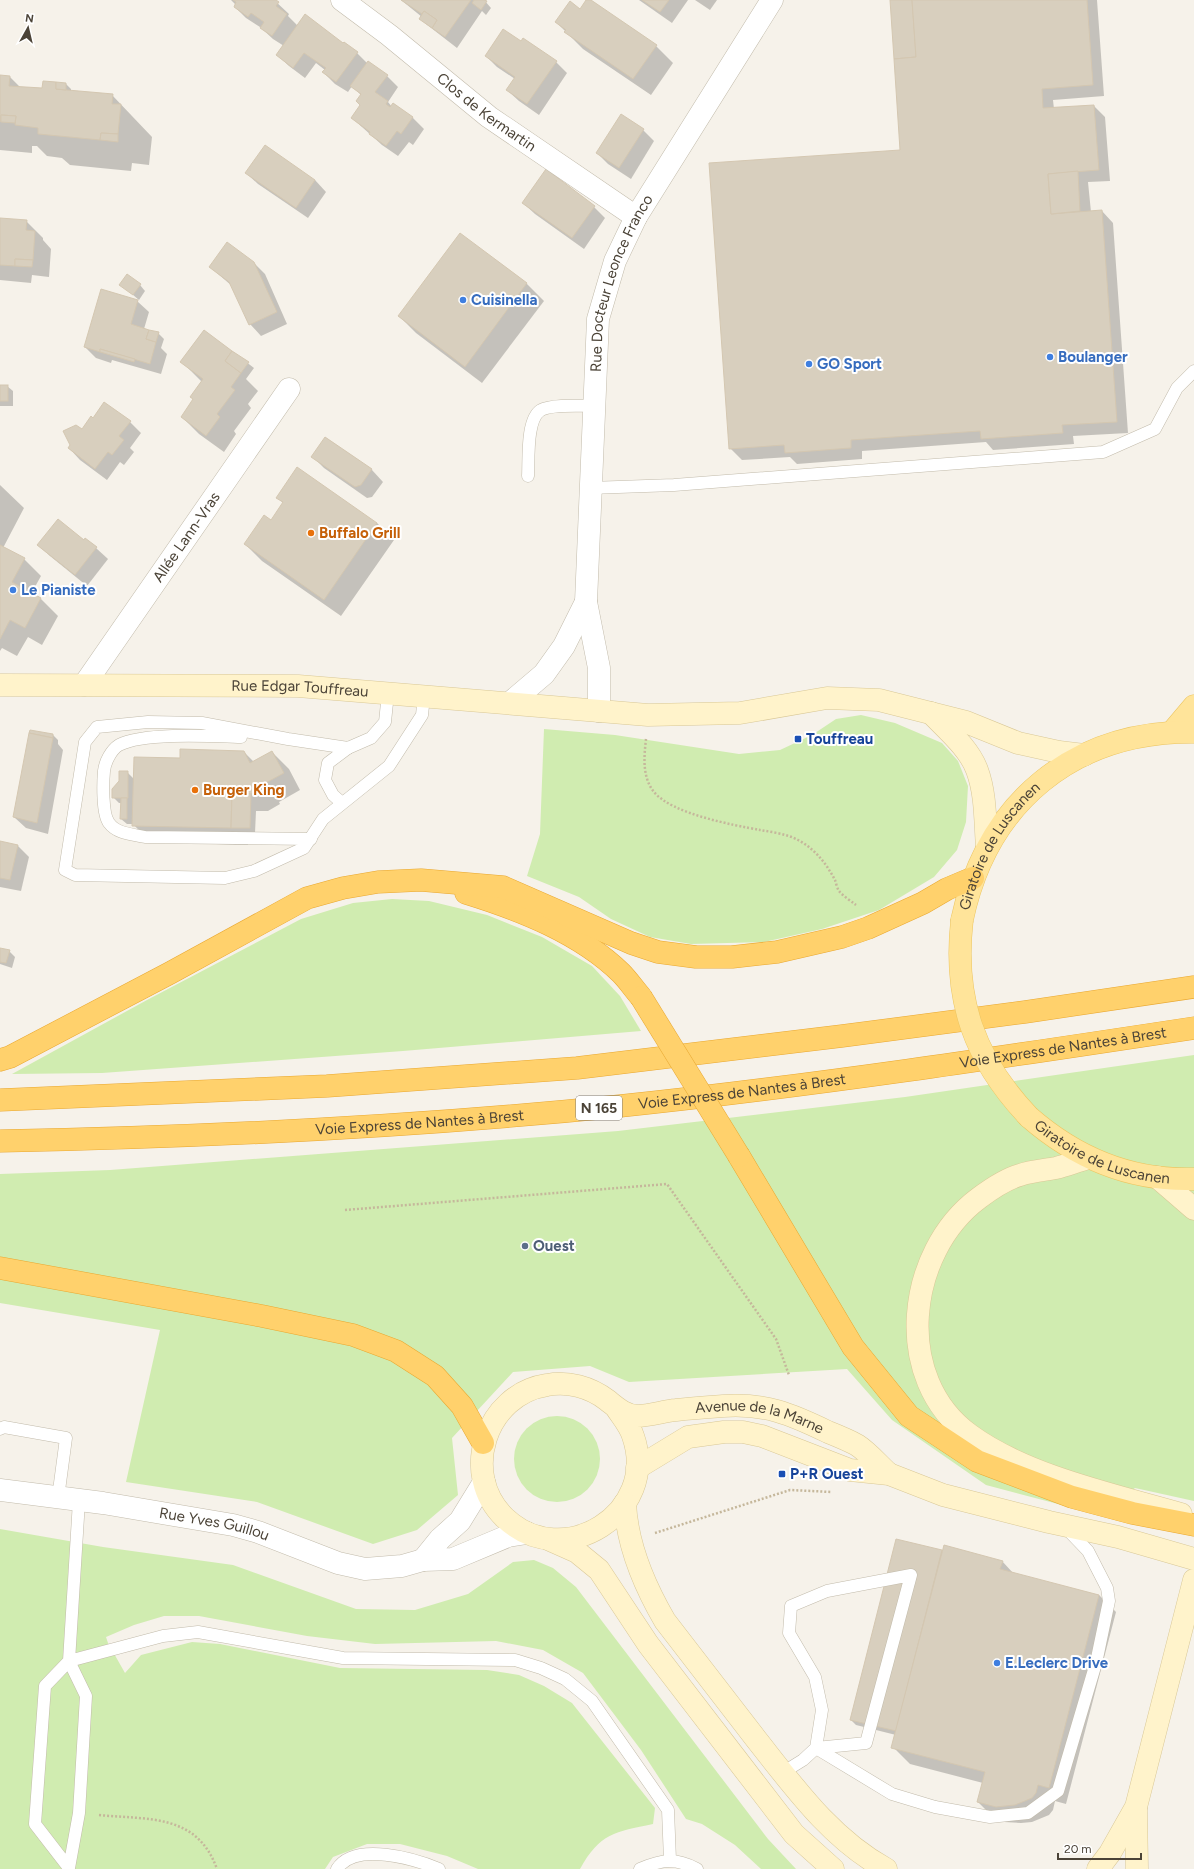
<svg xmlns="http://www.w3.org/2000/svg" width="1194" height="1869" font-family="Figtree,sans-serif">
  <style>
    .green { fill: #d0ecb0 }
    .shadow { fill: #0003 }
    .building { fill: #d8cfbe; stroke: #d4c7b1 }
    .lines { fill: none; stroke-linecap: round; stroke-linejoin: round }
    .lane-casing { stroke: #c2bbab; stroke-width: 13 }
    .street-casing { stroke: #c2bbab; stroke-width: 23 }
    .secondary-casing { stroke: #d9c897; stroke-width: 23 }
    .primary-casing { stroke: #ecc561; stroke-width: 23 }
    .highway-casing { stroke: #e9a831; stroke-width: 23 }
    .path { stroke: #c5b79b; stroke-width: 2.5; stroke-dasharray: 2 2; stroke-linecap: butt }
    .lane { stroke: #fff; stroke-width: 12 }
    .street { stroke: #fff; stroke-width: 22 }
    .secondary { stroke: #fff3cb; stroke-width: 22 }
    .primary { stroke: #ffe49a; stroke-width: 22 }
    .highway { stroke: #ffd16c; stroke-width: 22 }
    .primary-bridge-casing { stroke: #ecc561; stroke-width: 23; stroke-linecap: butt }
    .highway-bridge-casing { stroke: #e9a831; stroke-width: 23; stroke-linecap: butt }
    .primary-bridge { stroke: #ffe49a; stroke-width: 22 }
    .highway-bridge { stroke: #ffd16c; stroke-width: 22 }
    .shop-dot { fill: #3f7fe0; stroke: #fff; stroke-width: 1.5 }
    .food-dot { fill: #e8710a; stroke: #fff; stroke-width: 1.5 }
    .transit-dot { fill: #1a4fb4; stroke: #fff; stroke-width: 1.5 }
    .service-dot { fill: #5c6f8a; stroke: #fff; stroke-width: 1.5 }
    .labels { text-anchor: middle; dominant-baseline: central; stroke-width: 4; stroke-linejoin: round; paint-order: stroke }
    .shield { fill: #fff; stroke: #817b73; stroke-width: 1 }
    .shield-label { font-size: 14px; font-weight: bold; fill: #4b4337 }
    .street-label { font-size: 15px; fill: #4b4337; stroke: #fff }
    .shop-label { font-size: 15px; font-weight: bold; fill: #366cbe; stroke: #fff; text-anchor: start }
    .food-label { font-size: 15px; font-weight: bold; fill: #c56008; stroke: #fff; text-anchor: start }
    .transit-label { font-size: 15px; font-weight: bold; fill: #164399; stroke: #fff; text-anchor: start }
    .service-label { font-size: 15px; font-weight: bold; fill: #4e5e75; stroke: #fff; text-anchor: start }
  </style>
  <rect width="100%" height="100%" fill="#f6f2ea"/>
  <!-- green -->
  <g class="green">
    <polygon points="861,715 895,723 942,743 958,761 968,786 966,822 957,850 934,877 879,910 822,929 764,942 691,944 650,937 611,919 579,897 527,876 540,834 544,729 615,735 739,754 780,750 812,735 836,719"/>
    <polygon points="392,899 429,901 487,915 542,937 592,966 620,996 641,1031 403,1051 102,1073 12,1074 147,1000 301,919 353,903"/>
    <polygon points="1194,1055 1194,1501 1135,1488 1100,1515 986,1485 892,1420 847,1369 629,1382 590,1366 513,1372 452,1438 458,1495 417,1530 373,1544 257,1502 126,1482 160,1330 0,1303 0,1174 110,1170 618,1131 905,1097"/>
    <circle cx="557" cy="1459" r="43"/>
    <path d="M 0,1529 L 103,1547 L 233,1565 L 356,1609 L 415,1610 L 468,1594 L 513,1562 L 534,1560 L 553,1568 L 576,1587 L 768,1839 L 796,1869 L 761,1869 L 735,1845 L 702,1824 L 686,1819 L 641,1750 L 583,1673 L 543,1650 L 496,1641 L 375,1644 L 307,1636 L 199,1616 L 164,1616 L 134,1625 L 106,1637 L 108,1643 L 125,1673 L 141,1655 L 192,1642 L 220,1644 L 340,1668 L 487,1670 L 519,1675 L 544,1686 L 572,1703 L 655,1808 L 653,1824 C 615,1832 600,1833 580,1869 L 478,1869 L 447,1856 L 400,1844 L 367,1844 L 333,1857 L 325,1869 L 0,1869 Z"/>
  </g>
  <!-- shadow -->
  <g class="shadow">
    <polygon points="231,0 274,0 289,14 288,16 298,26 334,38 357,53 367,63 387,76 398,87 388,102 392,107 394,104 413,118 424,129 413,145 409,142 398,156 382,145 352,118 361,105 361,95 352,86 348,92 335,84 323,72 325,70 316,63 305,78 289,66 277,55 284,46 273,39 260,27 246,18 235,7 236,5"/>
    <polygon points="401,0 484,0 491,8 486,15 482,11 457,48 426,24 420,19 422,17"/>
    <polygon points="587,0 656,46 673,63 651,95 583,49 556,22 580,10"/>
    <polygon points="639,0 688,0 672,23"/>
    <polygon points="695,0 717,0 710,10"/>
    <polygon points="891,0 1097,0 1104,96 1053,100 1054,109 1094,106 1105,117 1110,181 1088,182 1091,212 1102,211 1113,223 1128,433 1073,436 1074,444 993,450 986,442 862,451 862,459 797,464 790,457 742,460 730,448 901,151"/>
    <polygon points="521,42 556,62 567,73 539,115 519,101 507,90 515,79 497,67 486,56"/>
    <polygon points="0,76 10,77 20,87 43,89 66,84 71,89 71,92 112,95 152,137 149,165 132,163 131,171 70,165 62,158 47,156 37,146 32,146 32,153 0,150"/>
    <polygon points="643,130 654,141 631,179 608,164 597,153"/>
    <polygon points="246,173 315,180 326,192 308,218 258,184"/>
    <polygon points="523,203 594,207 605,218 584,249 535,214"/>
    <polygon points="0,219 26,221 43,238 43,240 51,249 49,277 32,275 31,283 0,280"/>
    <polygon points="460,234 527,284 544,301 482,383 416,333 399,316"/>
    <polygon points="254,263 265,274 287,324 261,336 250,324 232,286 210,267"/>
    <polygon points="120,284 140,285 145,291 139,300"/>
    <polygon points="137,301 149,312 144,329 158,333 164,339 161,348 167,354 161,374 112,360 111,363 96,358 85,347"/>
    <polygon points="232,351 254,368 246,379 258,391 248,404 251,408 234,431 236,434 224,452 199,434 182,417 194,400 202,382 182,362"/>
    <polygon points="0,386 7,386 13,391 13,406 0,406"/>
    <polygon points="93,419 130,422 141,433 130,448 134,452 124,465 120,462 107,480 80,460 69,448"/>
    <polygon points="326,438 372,470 383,482 372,497 367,498 324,468 313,457"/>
    <polygon points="0,485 24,508 3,548 24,559 41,576 31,594 41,599 58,616 42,645 28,637 17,656 2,648 0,651"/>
    <polygon points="278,498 377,523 394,540 341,616 262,561 245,544 271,522 284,504"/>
    <polygon points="38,545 96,548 108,559 87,586 50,556"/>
    <polygon points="53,735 58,740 58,744 63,750 48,834 26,828 14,817"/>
    <polygon points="244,752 254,762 272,752 289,769 300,790 279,802 280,804 268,811 256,811 255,833 248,833 248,845 150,842 133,824 127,824 121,819 122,803 119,803 113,797 127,772 134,779 181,759"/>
    <polygon points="0,842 18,846 29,857 21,891 0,887"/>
    <polygon points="0,949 9,951 15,957 12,968 0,964"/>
    <polygon points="897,1540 943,1552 1002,1561 1014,1574 1099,1595 1116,1612 1066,1804 1055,1801 1053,1810 1049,1815 1032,1822 1021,1823 1004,1822 995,1819 978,1802 983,1783 910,1764 893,1747 896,1735 856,1725 851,1720"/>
  </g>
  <!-- building -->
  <g class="building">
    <polygon points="233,0 276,0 279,2 276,6 287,14 272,36 260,28 264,22 251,13 248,17 234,7 236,2"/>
    <polygon points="401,0 471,0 445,37 432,28 437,20 424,11 422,14"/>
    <polygon points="474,0 484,0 487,1 481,10 472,3"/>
    <polygon points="586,0 591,0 657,45 633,79 564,32 566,30 555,22 570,1 580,9"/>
    <polygon points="642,0 669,0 660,12"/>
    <polygon points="890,0 912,0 916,57 894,59"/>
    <polygon points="912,0 1087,0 1093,85 1042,89 1043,108 1094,105 1099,170 1048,174 1051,214 1102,210 1117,422 1062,425 1063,433 981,439 980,431 851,440 851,448 785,453 784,445 729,449 709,163 900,150 894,59 916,57"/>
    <polygon points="424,11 437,20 432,28 419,19"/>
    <polygon points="305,14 343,43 344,42 358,52 336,82 322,72 326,68 304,53 293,68 276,55"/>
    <polygon points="503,29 521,41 523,38 557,61 527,104 506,90 515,77 485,56"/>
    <polygon points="368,61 388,75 375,92 388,101 386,104 390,107 393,103 413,117 401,134 397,131 386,146 369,134 370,132 351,118 360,105 356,101 361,94 350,86"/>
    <polygon points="0,75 10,76 9,86 42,88 43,81 56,82 56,89 113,94 112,104 121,104 118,134 101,133 100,140 38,134 38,128 15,125 16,116 1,115 0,122"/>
    <polygon points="56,82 66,83 66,90 56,89"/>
    <polygon points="621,114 644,129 619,168 596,153"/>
    <polygon points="1,115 16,116 15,123 1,122"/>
    <polygon points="101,133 118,134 118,142 100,140"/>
    <polygon points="265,145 315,180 296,208 245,173"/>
    <polygon points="546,169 595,206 572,238 522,203"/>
    <polygon points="1078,171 1080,211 1051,214 1048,174"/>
    <polygon points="0,218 27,220 26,230 35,231 33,260 15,259 15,266 0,265"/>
    <polygon points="460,233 527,283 465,367 398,316"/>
    <polygon points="227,242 254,262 277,312 249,325 229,282 209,267"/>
    <polygon points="15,259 33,260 32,267 15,266"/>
    <polygon points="127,274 141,284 133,295 119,285"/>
    <polygon points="101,289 138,300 131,324 149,330 146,339 156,342 150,364 100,349 100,352 84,347"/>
    <polygon points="149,330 159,332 156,342 146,339"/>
    <polygon points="204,330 232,351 225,361 241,373 231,387 235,390 217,414 220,417 206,436 181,417 193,399 190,397 203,379 180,362"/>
    <polygon points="100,349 135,359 134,362 100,352"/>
    <polygon points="232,351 249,362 241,373 225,361"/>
    <rect x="0" y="385" width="8" height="16"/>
    <polygon points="104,402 131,421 119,436 124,440 112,455 108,452 95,469 68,448 70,445 63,431 76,425 82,429 91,416 93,418"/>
    <polygon points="325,437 372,469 361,485 355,487 311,457"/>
    <polygon points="297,467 377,523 324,600 244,544 264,515 271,520 283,502 276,498"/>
    <polygon points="58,519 84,540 85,538 97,547 75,575 37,545"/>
    <polygon points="0,545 25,558 12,582 41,598 25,628 10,620 0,639"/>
    <polygon points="30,730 53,734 53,738 29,733"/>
    <polygon points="29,733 53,738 37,823 13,817"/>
    <polygon points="180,749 244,751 250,763 272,751 284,773 262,785 264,787 251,794 232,794 231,828 132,826 134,757 180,758"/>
    <polygon points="119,771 128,771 128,798 112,798 112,789 119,781"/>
    <polygon points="232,794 251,794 250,828 231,828"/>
    <polygon points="121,798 127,798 127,819 120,819"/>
    <polygon points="0,841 18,845 10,880 0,878"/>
    <polygon points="0,948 10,950 6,963 0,962"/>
    <polygon points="896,1539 942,1550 896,1731 850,1720"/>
    <polygon points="944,1545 1003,1561 1000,1569 1099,1595 1049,1788 1038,1785 1036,1793 1032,1798 1015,1805 996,1807 977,1802 985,1772 891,1748"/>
  </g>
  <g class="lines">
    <!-- lane casing -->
    <g class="lane-casing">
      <g id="lane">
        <path d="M 528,476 C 529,460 526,419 541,410 C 552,404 581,406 593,406"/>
        <polyline points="590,488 674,485 1103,452 1155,429 1177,388 1194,371"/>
        <polyline points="388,693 385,722 371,738 348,748 288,739 202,723 148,722 97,727 85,742 65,870 75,875 225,878 254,871 304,848 323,819 389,766 422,715 424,696"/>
        <path d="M 241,737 C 213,736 143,732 119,745 C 111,750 105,762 104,771 C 103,782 102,814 109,823 C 117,834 132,834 145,837 L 311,839"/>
        <polyline points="342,803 333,795 325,780 328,763 348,748"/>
        <polyline points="0,1429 4,1427 66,1438 58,1498"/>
        <polyline points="79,1501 69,1661 86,1696 79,1813 69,1868 35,1824 45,1686 69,1661 163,1636 198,1632 343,1658 515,1660 541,1668 565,1679 592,1701 668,1810 670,1860"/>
        <polyline points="816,1748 892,1794 935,1807 990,1817 1028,1813 1058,1791 1096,1663 1109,1601 1107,1588 1088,1551 1066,1528"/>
        <polyline points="782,1773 803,1760 816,1748 822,1710 815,1677 789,1633 791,1606 827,1591 911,1575 866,1743 816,1748"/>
        <path d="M 337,1869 C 355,1841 415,1859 439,1869"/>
        <path d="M 640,1869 C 662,1859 676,1858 697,1869"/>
      </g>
    </g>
    <!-- street casing -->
    <g class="street-casing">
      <g id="street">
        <path id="s1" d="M 342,0 L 389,35 L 489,117 L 636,217"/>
        <path id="s2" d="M 84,685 L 289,389"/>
        <polyline points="511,702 544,674 564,646 586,602"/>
        <path id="s3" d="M 599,711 L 599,668 L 586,602 L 598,319 L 615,261 L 636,217 L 772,0"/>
        <path id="s4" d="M 0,1490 L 103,1503 L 233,1525 L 258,1532 L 338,1563 L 365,1569 L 402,1566 L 423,1560 L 453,1559 L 508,1536 L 527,1533"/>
        <polyline points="423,1560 440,1539 460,1521 484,1482"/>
      </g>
    </g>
    <!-- secondary casing -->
    <g class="secondary-casing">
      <g id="secondary">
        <path id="s5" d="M 0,685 L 298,686 L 648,715 L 740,713 L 827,698 L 879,700 L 966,722 L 1018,743 L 1059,752 L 1084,755"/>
        <path d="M 931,713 C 947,730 969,748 977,770 C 986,794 985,822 987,847"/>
        <path d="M 1089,1158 C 1078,1161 1067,1165 1056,1168 C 1045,1170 1031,1171 1020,1175 C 1006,1179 991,1189 979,1198 C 906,1252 892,1379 970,1435 C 1026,1476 1115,1495 1181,1514"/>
        <polyline points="1157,1177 1194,1209"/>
        <path id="s6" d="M 617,1409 C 623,1418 630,1426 633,1436 C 660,1513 563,1573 505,1518 C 459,1474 486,1394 547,1385 C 568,1381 590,1387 607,1400 C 616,1407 624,1415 637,1416 C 650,1416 664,1411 676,1410 C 692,1408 708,1407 723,1406 C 765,1403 791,1414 828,1432 C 838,1436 848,1440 857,1445 C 868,1452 879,1465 889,1474"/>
        <polyline points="637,1468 688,1437 724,1432 743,1432 762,1436 850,1470 889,1474 943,1495 1049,1522 1118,1537 1194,1559"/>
        <path d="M 625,1503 C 627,1546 644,1585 665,1621 C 695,1660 726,1700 756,1739 C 794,1787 831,1839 886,1869"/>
        <polyline points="550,1540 577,1552 599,1570 648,1644 794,1834 833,1869"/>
        <polyline points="1136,1808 1137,1869"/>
        <polyline points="1098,1869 1110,1853 1136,1807 1194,1580"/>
      </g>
    </g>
    <!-- primary casing -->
    <g class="primary-casing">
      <g id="primary">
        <polyline points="1172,732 1194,706"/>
        <path id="s7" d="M 962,920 C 987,802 1073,731 1194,732"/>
        <path id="s8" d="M 1029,1117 C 1076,1158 1130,1181 1194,1179"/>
      </g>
    </g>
    <!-- highway casing -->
    <g class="highway-casing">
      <g id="highway">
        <path d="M 466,893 C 521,910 580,933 621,973 C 628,980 634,989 641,997"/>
        <polyline points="0,1060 10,1057 170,973 307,898 343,888 378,882 421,880 503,887 631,943 658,952 696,957 732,957 777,952 842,937 868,928 923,903 947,889 973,878"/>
        <polyline points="0,1100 327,1086 577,1068 842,1036 1025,1012 1194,987"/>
        <path id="s9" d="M 0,1141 C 207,1137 414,1127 620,1106 C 812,1086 1003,1057 1194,1028"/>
        <polyline points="739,1156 853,1347 909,1416 977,1461 1072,1497 1132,1513 1194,1525"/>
        <polyline points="0,1268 262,1316 353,1335 396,1351 435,1376 462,1406 483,1443"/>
      </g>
    </g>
    <!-- path -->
    <g class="path">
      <path d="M 646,739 C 644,757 642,777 654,792 C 672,814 733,825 760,830 C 772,832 787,834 798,840 C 815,849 826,863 835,880 C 836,883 837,888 839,891 C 843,896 851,901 856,905"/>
      <polyline points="345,1210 667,1184 776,1339 789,1375"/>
      <polyline points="655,1533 790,1490 832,1492"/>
      <path d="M 99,1815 C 148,1820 197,1813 217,1869"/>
    </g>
    <!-- lane -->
    <use href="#lane" class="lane"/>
    <!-- street -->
    <use href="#street" class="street"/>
    <!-- secondary -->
    <use href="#secondary" class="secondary"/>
    <!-- primary -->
    <use href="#primary" class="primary"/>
    <!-- highway -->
    <use href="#highway" class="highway"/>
    <!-- primary-bridge casing -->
    <g class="primary-bridge-casing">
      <path id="primary-bridge" d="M 962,920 C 953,999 974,1059 1029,1117"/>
    </g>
    <!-- highway-bridge casing -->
    <g class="highway-bridge-casing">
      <polyline id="highway-bridge" points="641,997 739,1156"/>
    </g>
    <!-- primary-bridge -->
    <use href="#primary-bridge" class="primary-bridge"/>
    <!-- highway-bridge -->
    <use href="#highway-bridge" class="highway-bridge"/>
  </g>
  <!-- markers -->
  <g class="shop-dot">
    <circle cx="463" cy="300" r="4"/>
    <circle cx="1050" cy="357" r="4"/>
    <circle cx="809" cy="364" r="4"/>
    <circle cx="13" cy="590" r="4"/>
    <circle cx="997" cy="1663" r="4"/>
  </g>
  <g class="food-dot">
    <circle cx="311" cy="533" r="4"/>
    <circle cx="195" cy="790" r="4"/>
  </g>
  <g class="transit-dot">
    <rect x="794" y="735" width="8" height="8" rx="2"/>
    <rect x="778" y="1470" width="8" height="8" rx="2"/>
  </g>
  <circle class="service-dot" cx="525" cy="1246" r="4"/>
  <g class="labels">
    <!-- shield labels -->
    <rect class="shield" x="576" y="1096" width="46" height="24" rx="3"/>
    <g class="shield-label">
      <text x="599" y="1108">N 165</text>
    </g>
    <!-- street labels -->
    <g class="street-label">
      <text stroke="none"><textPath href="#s1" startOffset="183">Clos de Kermartin</textPath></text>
      <text stroke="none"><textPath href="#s3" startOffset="434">Rue Docteur Leonce Franco</textPath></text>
      <text stroke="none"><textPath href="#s2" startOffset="180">Allée Lann-Vras</textPath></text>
      <text stroke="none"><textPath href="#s5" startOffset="300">Rue Edgar Touffreau</textPath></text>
      <text stroke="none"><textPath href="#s7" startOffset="84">Giratoire de Luscanen</textPath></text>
      <text stroke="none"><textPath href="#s9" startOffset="1068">Voie Express de Nantes à Brest</textPath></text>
      <text stroke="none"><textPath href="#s9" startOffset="744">Voie Express de Nantes à Brest</textPath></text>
      <text stroke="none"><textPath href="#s9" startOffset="420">Voie Express de Nantes à Brest</textPath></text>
      <text stroke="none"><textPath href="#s8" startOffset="83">Giratoire de Luscanen</textPath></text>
      <text stroke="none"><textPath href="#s6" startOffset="634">Avenue de la Marne</textPath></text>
      <text stroke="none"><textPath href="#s4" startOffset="217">Rue Yves Guillou</textPath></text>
    </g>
    <!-- shop labels -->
    <g class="shop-label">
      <text x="471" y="300">Cuisinella</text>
      <text x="1058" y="357">Boulanger</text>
      <text x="817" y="364">GO Sport</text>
      <text x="21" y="590">Le Pianiste</text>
      <text x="1005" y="1663">E.Leclerc Drive</text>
    </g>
    <!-- food labels -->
    <g class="food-label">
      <text x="319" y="533">Buffalo Grill</text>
      <text x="203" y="790">Burger King</text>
    </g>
    <!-- transit labels -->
    <g class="transit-label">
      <text x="806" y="739">Touffreau</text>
      <text x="790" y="1474">P+R Ouest</text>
    </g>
    <!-- service labels -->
    <g class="service-label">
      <text x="533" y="1246">Ouest</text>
    </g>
  </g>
  <!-- north arrow -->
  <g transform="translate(28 28) rotate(8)" stroke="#ffffff" stroke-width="3" paint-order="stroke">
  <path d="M0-3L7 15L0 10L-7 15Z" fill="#4b4337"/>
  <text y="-6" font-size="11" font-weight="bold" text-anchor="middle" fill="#4b4337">N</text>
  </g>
  <!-- scale -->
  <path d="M1058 1853v6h83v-6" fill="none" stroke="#4b4337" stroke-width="2"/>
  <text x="1064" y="1853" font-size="12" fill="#4b4337" stroke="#ffffff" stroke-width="3" paint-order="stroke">20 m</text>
</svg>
